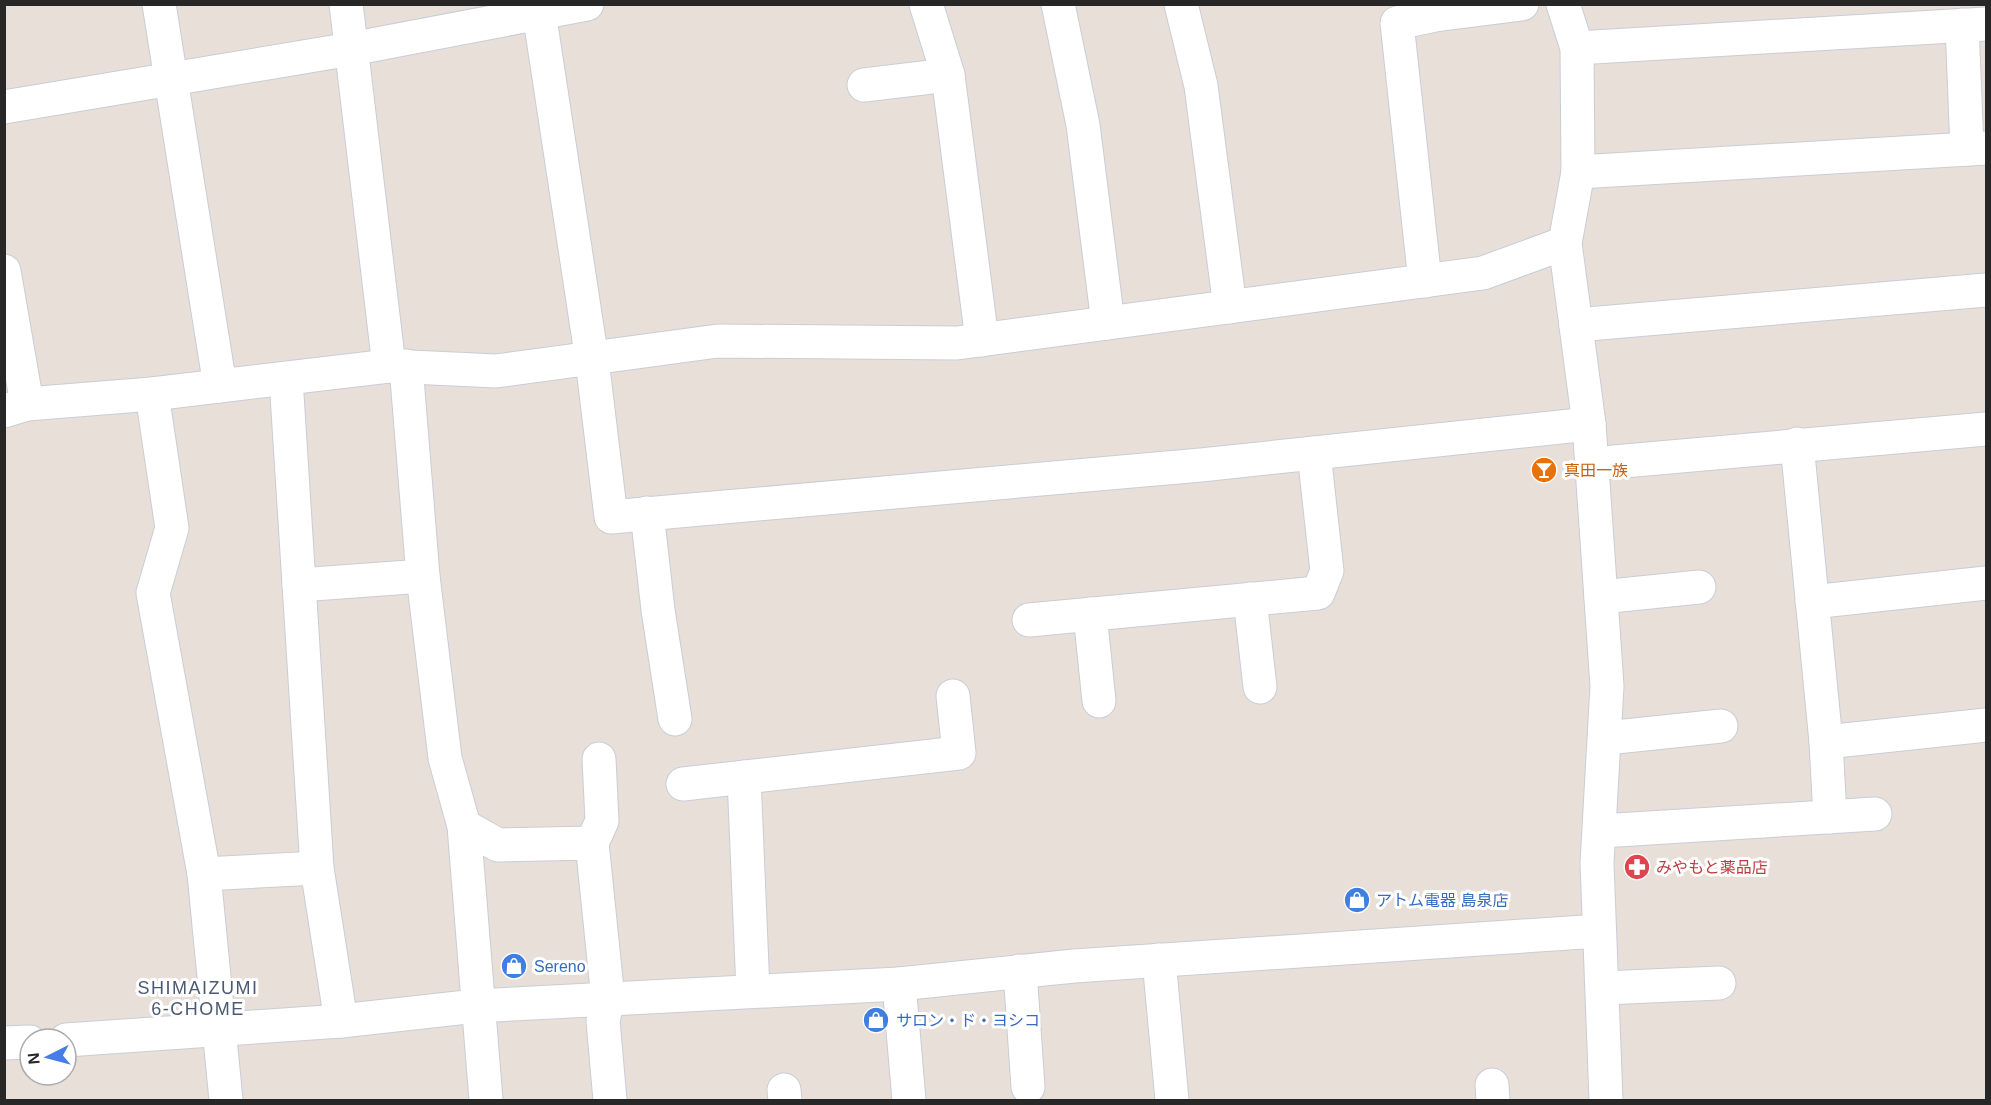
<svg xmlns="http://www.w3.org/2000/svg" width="1991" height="1105" font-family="Helvetica,'Noto Sans JP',sans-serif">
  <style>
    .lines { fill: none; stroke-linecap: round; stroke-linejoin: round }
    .minor-casing { stroke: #c8cdd7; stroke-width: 35 }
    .minor { stroke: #fff; stroke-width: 33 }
    .labels { text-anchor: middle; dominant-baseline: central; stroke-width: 6; stroke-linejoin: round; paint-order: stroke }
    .food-label { font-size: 16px; fill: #c56008; stroke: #fff; text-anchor: start }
    .health-label { font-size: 16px; fill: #be3a42; stroke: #fff; text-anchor: start }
    .shop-label { font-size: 16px; fill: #366cbe; stroke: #fff; text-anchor: start }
    .neighbourhood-label { font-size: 18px; letter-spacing: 1.5px; fill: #4c5972; stroke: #fff }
  </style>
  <rect width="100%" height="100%" fill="#e8dfd9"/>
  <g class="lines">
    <!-- minor casing -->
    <g class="minor-casing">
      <g id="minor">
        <polyline points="159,4 220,386"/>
        <polyline points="346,4 389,366"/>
        <polyline points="926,4 948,75 982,340"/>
        <polyline points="1058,4 1083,125 1108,323"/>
        <polyline points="1181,4 1201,86 1230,307"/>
        <polyline points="1563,4 1577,48 1578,172 1565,243 1589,424 1607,686 1597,863 1606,1100"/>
        <polyline points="539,12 592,360 611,517 1201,465 1589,424"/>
        <polyline points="1962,25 1967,149"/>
        <polyline points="1577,48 1986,24"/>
        <polyline points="864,85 948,75"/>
        <polyline points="4,107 351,49 587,4"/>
        <polyline points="1578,172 1986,148"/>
        <polyline points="4,271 27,404"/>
        <polyline points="1425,281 1397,23 1435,15 1522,4"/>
        <polyline points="1576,325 1986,290"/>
        <polyline points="406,366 423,576 445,758 464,826 486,1100"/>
        <polyline points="286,379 317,868 341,1021"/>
        <polyline points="152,394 172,528 153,593 204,874 226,1100"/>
        <polyline points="4,411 27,404 152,394 389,366 496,371 718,341 957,343 1483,273 1565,243"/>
        <polyline points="1797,444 1826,742 1986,725"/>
        <polyline points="1591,464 1986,429"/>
        <polyline points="647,513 658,610 675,719"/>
        <polyline points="299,585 423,576"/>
        <polyline points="1601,597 1699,587"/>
        <polyline points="1250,599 1260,687"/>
        <polyline points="1812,602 1986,583"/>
        <polyline points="1090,614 1099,701"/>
        <polyline points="1029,620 1318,593 1327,571 1314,453"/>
        <polyline points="1606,738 1721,726"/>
        <polyline points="1826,742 1830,817"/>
        <polyline points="744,777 753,991"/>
        <polyline points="683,784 959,753 953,696"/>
        <polyline points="464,826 498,845 592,843 608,999 603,1021 610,1100"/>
        <polyline points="1601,831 1875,814"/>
        <polyline points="592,843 602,821 599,759"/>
        <polyline points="204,874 317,868"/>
        <polyline points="1159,960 1172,1100"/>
        <polyline points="1020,971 1028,1087"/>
        <polyline points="899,984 909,1100"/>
        <polyline points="1603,988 1719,983"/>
        <polyline points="66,1040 341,1021 476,1006 899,984 1074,966 1599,931"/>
        <polyline points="4,1043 30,1042"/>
        <polyline points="1492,1085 1493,1100"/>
        <polyline points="784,1090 785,1100"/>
      </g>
    </g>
    <!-- minor -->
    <use href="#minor" class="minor"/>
  </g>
  <!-- icons -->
  <defs>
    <g id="bar-disc" transform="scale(1.35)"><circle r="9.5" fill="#e8710a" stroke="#fff"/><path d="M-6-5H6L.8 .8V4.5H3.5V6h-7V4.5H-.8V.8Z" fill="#fff"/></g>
    <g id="pharmacy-disc" transform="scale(1.35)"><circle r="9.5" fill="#e0444e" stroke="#fff"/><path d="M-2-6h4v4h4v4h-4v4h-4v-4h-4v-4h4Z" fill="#fff"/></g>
    <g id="shop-disc" transform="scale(1.35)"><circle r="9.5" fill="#3f7fe0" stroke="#fff"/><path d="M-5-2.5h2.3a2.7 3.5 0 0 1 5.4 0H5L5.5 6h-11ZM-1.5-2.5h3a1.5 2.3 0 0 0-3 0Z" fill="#fff"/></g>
  </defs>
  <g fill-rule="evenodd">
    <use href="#bar-disc" x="1544" y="470"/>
    <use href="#pharmacy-disc" x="1637" y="867"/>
    <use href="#shop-disc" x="1357" y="900"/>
    <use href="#shop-disc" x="514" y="966"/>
    <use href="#shop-disc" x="876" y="1020"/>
  </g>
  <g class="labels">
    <!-- food labels -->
    <g class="food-label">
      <text x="1564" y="470">真田一族</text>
    </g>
    <!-- health labels -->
    <g class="health-label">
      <text x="1656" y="867">みやもと薬品店</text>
    </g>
    <!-- shop labels -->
    <g class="shop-label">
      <text x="1376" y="900">アトム電器 島泉店</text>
      <text x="534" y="966">Sereno</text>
      <text x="896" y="1020">サロン・ド・ヨシコ</text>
    </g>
    <!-- neighbourhood labels -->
    <g class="neighbourhood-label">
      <text x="198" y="988">SHIMAIZUMI<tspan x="198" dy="21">6-CHOME</tspan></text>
    </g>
  </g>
  <!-- border -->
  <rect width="1991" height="1105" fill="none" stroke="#272727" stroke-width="12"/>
  <!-- north arrow -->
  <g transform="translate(48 1057) rotate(264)"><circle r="28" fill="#ffffff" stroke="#a9a9a9" stroke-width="1.5"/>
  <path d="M0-4.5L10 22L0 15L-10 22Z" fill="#477de7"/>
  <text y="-9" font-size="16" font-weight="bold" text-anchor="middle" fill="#272727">N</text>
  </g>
</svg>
